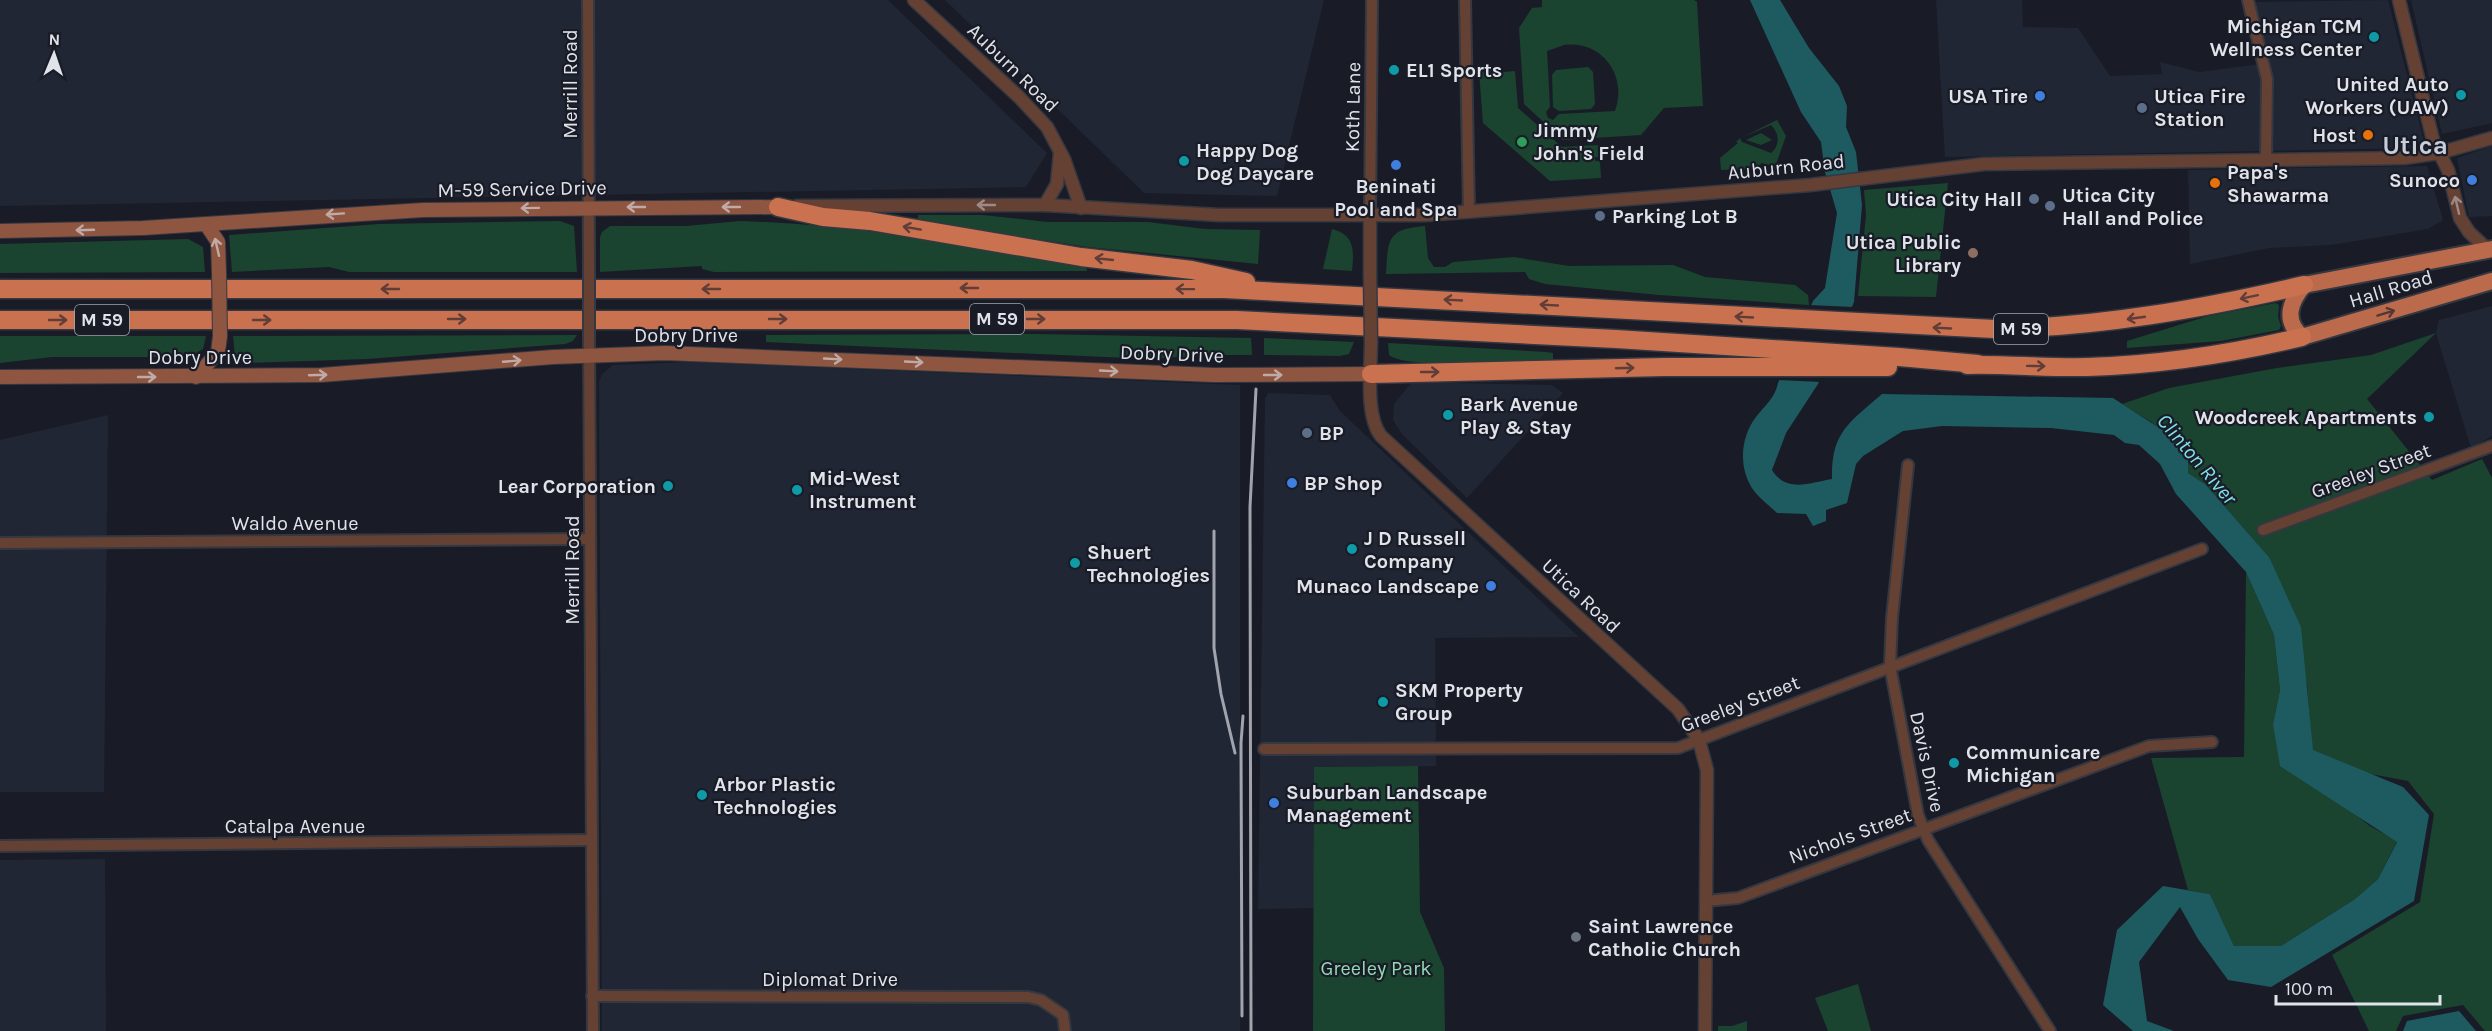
<svg xmlns="http://www.w3.org/2000/svg" width="2492" height="1031" font-family="Karla,sans-serif">
  <style>
    .built { fill: #202634 }
    .green { fill: #1a442f; fill-rule: evenodd }
    .water { fill: #1d5b61 }
    .pier { fill: #191c26 }
    .lines { fill: none; stroke-linecap: round; stroke-linejoin: round }
    .minor-casing { stroke: #353841; stroke-width: 14 }
    .tertiary-casing { stroke: #353841; stroke-width: 15 }
    .secondary-casing { stroke: #353841; stroke-width: 16 }
    .trunk-casing { stroke: #353841; stroke-width: 20 }
    .motorway-casing { stroke: #353841; stroke-width: 21 }
    .minor { stroke: #654134; stroke-width: 10 }
    .tertiary { stroke: #654134; stroke-width: 12 }
    .secondary { stroke: #8e5540; stroke-width: 14 }
    .trunk { stroke: #bc6a4c; stroke-width: 16 }
    .motorway { stroke: #ca7150; stroke-width: 18 }
    .rail { stroke: #a1a4ac; stroke-width: 3 }
    .minor-bridge-casing { stroke: #353841; stroke-width: 14; stroke-linecap: butt }
    .tertiary-bridge-casing { stroke: #353841; stroke-width: 15; stroke-linecap: butt }
    .secondary-bridge-casing { stroke: #353841; stroke-width: 16; stroke-linecap: butt }
    .minor-bridge { stroke: #654134; stroke-width: 10 }
    .tertiary-bridge { stroke: #654134; stroke-width: 12 }
    .secondary-bridge { stroke: #8e5540; stroke-width: 14 }
    .oneway { stroke: #9d8a86 }
    .oneway2 { stroke: #c0aaa6 }
    .oneway3 { stroke: #603e37 }
    .oneway4 { stroke: #523733 }
    .culture-dot { fill: #0f9aa8; stroke: #191c26; stroke-width: 2 }
    .shop-dot { fill: #3f7fe0; stroke: #191c26; stroke-width: 2 }
    .service-dot { fill: #5c6f8a; stroke: #191c26; stroke-width: 2 }
    .food-dot { fill: #e8710a; stroke: #191c26; stroke-width: 2 }
    .leisure-dot { fill: #2e9e5b; stroke: #191c26; stroke-width: 2 }
    .education-dot { fill: #8d6e63; stroke: #191c26; stroke-width: 2 }
    .worship-dot { fill: #6b7280; stroke: #191c26; stroke-width: 2 }
    .labels { text-anchor: middle; dominant-baseline: central; stroke-width: 4.5; stroke-linejoin: round; paint-order: stroke }
    .shield { fill: #191c26; stroke: #a5a7af; stroke-width: 1.5 }
    .shield-label { font-size: 18px; font-weight: bold; fill: #e1e3ea }
    .poi-label { font-size: 20px; font-weight: bold; fill: #e1e3ea; stroke: #191c26; text-anchor: start }
    .street-label { font-size: 20px; fill: #e1e3ea; stroke: #191c26 }
    .park-label { font-size: 20px; fill: #91dab2; stroke: #191c26 }
    .water-label { font-size: 21px; font-style: italic; fill: #80e1eb; stroke: #191c26 }
    .district-label { font-size: 26px; font-weight: bold; fill: #c8cdda; stroke: #191c26 }
  </style>
  <rect width="100%" height="100%" fill="#191c26"/>
  <!-- built -->
  <g class="built">
    <polygon points="0,0 888,0 1047,153 1026,187 0,206"/>
    <polygon points="945,0 1324,0 1277,196 1144,193"/>
    <polygon points="1936,0 2022,0 2023,27 2078,28 2110,76 2162,74 2160,62 2199,72 2268,63 2252,2 2388,0 2425,145 2416,148 1945,157"/>
    <polygon points="2411,0 2492,0 2492,123 2442,134"/>
    <polygon points="2492,146 2492,216 2469,217 2457,158"/>
    <polygon points="2427,166 2443,220 2428,229 2331,245 2269,248 2190,264 2188,170"/>
    <polygon points="2492,306 2492,436 2471,448 2436,333 2439,320"/>
    <polygon points="690,362 1240,385 1240,1031 602,1031 599,382 602,374 613,365"/>
    <polygon points="1412,382 1552,385 1563,393 1467,498 1402,434 1393,420 1394,404"/>
    <polygon points="1268,393 1330,395 1340,411 1579,637 1435,638 1436,766 1314,767 1314,908 1258,909 1265,399"/>
    <polygon points="108,415 104,792 0,792 0,440"/>
    <polygon points="105,859 106,1031 0,1031 0,860"/>
  </g>
  <!-- green -->
  <g class="green">
    <path d="M 1542,0 L 1694,0 L 1697,2 L 1703,106 L 1664,108 L 1641,135 L 1563,140 L 1524,104 L 1519,28 L 1532,8 L 1542,7 ZM 1564,45 C 1602,40 1628,76 1615,111 L 1559,114 L 1553,120 L 1548,118 L 1546,112 L 1550,107 L 1547,51 Z"/>
    <polygon points="1588,67 1593,72 1595,104 1591,109 1559,111 1553,107 1552,75 1556,70"/>
    <polygon points="1497,70 1498,76 1503,75 1503,72 1515,71 1518,108 1562,147 1598,145 1599,157 1595,157 1595,161 1600,161 1601,178 1550,181 1483,123 1479,72"/>
    <path d="M 1777,120 L 1786,136 L 1775,167 L 1762,163 L 1754,169 L 1721,170 L 1720,158 L 1738,143 L 1736,142 L 1740,138 L 1742,142 L 1771,153 C 1780,145 1780,134 1771,125 L 1743,137 Z"/>
    <polygon points="1761,133 1772,140 1761,145 1746,140"/>
    <polygon points="1948,183 1936,297 1858,296 1866,215 1864,190"/>
    <polygon points="918,215 983,215 1047,222 1148,222 1205,229 1260,230 1258,264 1088,247 918,221"/>
    <polygon points="560,221 574,226 577,272 349,272 329,267 232,272 229,235 379,224"/>
    <path d="M 740,221 C 857,224 972,247 1086,265 L 1087,271 L 714,272 L 702,269 L 702,266 L 600,272 L 600,237 L 602,232 L 610,226 L 686,226 Z"/>
    <path d="M 1425,226 L 1428,258 L 1434,267 L 1445,267 L 1453,262 L 1514,257 L 1569,266 L 1673,265 L 1705,277 L 1795,285 L 1808,295 L 1809,305 L 1659,295 L 1545,284 L 1529,279 L 1525,272 L 1386,274 C 1388,239 1387,229 1425,226 Z"/>
    <path d="M 1332,229 C 1355,235 1354,251 1352,271 L 1323,269 Z"/>
    <polygon points="188,239 203,247 205,272 0,273 0,244"/>
    <polygon points="2276,303 2279,305 2278,317 2281,326 2279,330 2221,341 2127,348 2127,341 2208,316"/>
    <polygon points="2436,333 2367,399 2432,480 2482,459 2492,478 2492,1031 2485,1031 2463,1005 2403,1016 2396,1031 2369,1031 2332,955 2420,902 2434,814 2408,781 2360,772 2312,750 2307,685 2269,557 2205,484 2188,473 2189,455 2151,422 2122,404 2169,388 2277,368 2371,355"/>
    <polygon points="1036,334 1251,338 1252,355 1205,355 1151,359 766,342 766,335"/>
    <polygon points="577,335 573,341 565,344 367,359 244,363 235,357 233,336"/>
    <polygon points="0,336 206,336 203,349 189,357 52,357 0,363"/>
    <polygon points="1264,338 1354,342 1349,354 1340,356 1264,355"/>
    <path d="M 1388,343 L 1546,352 L 1553,353 L 1553,360 C 1525,361 1407,370 1389,355 Z"/>
    <polygon points="2246,572 2274,635 2280,690 2273,724 2339,802 2370,826 2397,841 2378,879 2355,899 2281,946 2234,946 2210,894 2188,890 2151,758 2244,757"/>
    <polygon points="1418,766 1420,912 1444,968 1445,1031 1313,1031 1314,767"/>
    <polygon points="1858,984 1871,1031 1828,1031 1815,998"/>
    <polygon points="1747,1021 1747,1031 1718,1031 1718,1026 1732,1026"/>
  </g>
  <!-- water -->
  <g class="water">
    <path d="M 1750,0 L 1780,0 L 1809,48 L 1839,86 L 1847,106 L 1846,127 L 1856,152 L 1862,205 L 1854,302 L 1818,384 L 1786,433 L 1772,470 C 1786,493 1809,483 1832,479 C 1831,432 1849,423 1882,394 L 2113,398 L 2167,433 L 2189,455 L 2188,473 L 2205,484 L 2269,557 L 2301,627 L 2313,750 L 2403,787 L 2429,815 L 2414,901 L 2271,987 L 2228,980 L 2198,939 L 2180,907 L 2139,962 L 2147,1021 L 2174,1031 L 2133,1031 L 2103,1005 L 2117,930 L 2163,886 L 2210,894 L 2234,946 L 2281,946 L 2355,899 L 2378,879 L 2397,842 L 2280,766 L 2273,724 L 2280,690 L 2274,635 L 2246,572 L 2176,494 L 2160,464 L 2139,445 L 2125,443 L 2114,435 L 2051,428 L 1942,426 L 1903,431 L 1863,456 L 1856,464 L 1847,503 L 1826,510 L 1826,521 L 1813,526 L 1806,514 L 1777,513 C 1770,506 1760,499 1754,491 C 1738,469 1740,438 1756,417 C 1765,405 1775,398 1778,383 L 1813,301 L 1825,288 L 1837,213 L 1825,172 L 1821,142 L 1801,112 Z"/>
    <polygon points="2459,1011 2476,1031 2403,1031 2407,1021"/>
  </g>
  <!-- pier -->
  <polygon class="pier" points="1809,305 1853,307 1821,382 1777,380"/>
  <g class="lines">
    <!-- minor casing -->
    <g class="minor-casing">
      <g id="minor">
        <polyline points="588,0 589,272"/>
        <polyline points="1465,0 1469,211"/>
        <polyline points="2248,0 2267,79 2266,160"/>
        <polyline points="1370,216 1372,0"/>
        <polyline points="589,335 593,1031"/>
        <polyline points="1908,465 1892,618 1890,666 1918,815 1928,840 2050,1031"/>
        <polyline points="2263,530 2492,446"/>
        <polyline points="0,543 590,539"/>
        <polyline points="1264,749 1678,748 2202,549"/>
        <polyline points="0,846 591,840"/>
        <polyline points="1706,901 1738,898 2149,746 2212,742"/>
        <polyline points="592,996 1028,997 1041,1000 1063,1015 1065,1031"/>
      </g>
    </g>
    <!-- tertiary casing -->
    <g class="tertiary-casing">
      <g id="tertiary">
        <polyline points="914,0 1019,97 1047,127 1064,159 1081,208"/>
        <polyline points="2399,0 2433,140 2448,170 2460,218 2469,232 2488,250"/>
        <polyline points="1045,205 1057,184 1060,153"/>
        <polyline points="797,206 1045,205 1219,215 1425,215 1810,185 1984,164 2404,158 2439,153 2492,138"/>
        <polyline points="1370,273 1370,216"/>
        <path d="M 1371,342 C 1371,368 1365,416 1381,436 L 1678,709 L 1699,740 L 1707,770 L 1705,1031"/>
      </g>
    </g>
    <!-- secondary casing -->
    <g class="secondary-casing">
      <g id="secondary">
        <polyline points="206,224 218,242 219,272"/>
        <polyline points="0,231 143,228 423,210 778,207"/>
        <polyline points="0,377 321,375 553,357 665,353 1214,375 1371,374"/>
        <polyline points="196,377 218,352 220,336"/>
      </g>
    </g>
    <!-- trunk casing -->
    <g class="trunk-casing">
      <path id="trunk" d="M 2492,249 L 2304,285 C 2290,302 2283,320 2302,337 L 2492,281"/>
    </g>
    <!-- motorway casing -->
    <g class="motorway-casing">
      <g id="motorway">
        <polyline points="778,207 823,217 870,221 1081,257 1192,270 1246,282"/>
        <path d="M 0,289 L 1224,289 L 1994,329 C 2100,327 2201,309 2304,285"/>
        <polyline points="0,320 1237,320 1616,339 1899,357 1978,364"/>
        <path d="M 1967,365 C 2007,364 2047,368 2087,367 C 2159,365 2231,354 2302,337"/>
        <polyline points="1371,374 1664,367 1888,367"/>
      </g>
    </g>
    <!-- minor -->
    <use href="#minor" class="minor"/>
    <!-- tertiary -->
    <use href="#tertiary" class="tertiary"/>
    <!-- secondary -->
    <use href="#secondary" class="secondary"/>
    <!-- trunk -->
    <use href="#trunk" class="trunk"/>
    <!-- motorway -->
    <use href="#motorway" class="motorway"/>
    <!-- rail -->
    <g class="rail">
      <polyline points="1214,531 1214,648 1221,694 1235,753"/>
      <polyline points="1242,1016 1241,743 1243,716"/>
      <polyline points="1251,1031 1250,507 1256,389"/>
    </g>
    <!-- minor-bridge casing -->
    <g class="minor-bridge-casing">
      <polyline id="minor-bridge" points="589,272 589,335"/>
    </g>
    <!-- tertiary-bridge casing -->
    <g class="tertiary-bridge-casing">
      <polyline id="tertiary-bridge" points="1370,273 1371,342"/>
    </g>
    <!-- secondary-bridge casing -->
    <g class="secondary-bridge-casing">
      <polyline id="secondary-bridge" points="219,272 220,336"/>
    </g>
    <!-- minor-bridge -->
    <use href="#minor-bridge" class="minor-bridge"/>
    <!-- tertiary-bridge -->
    <use href="#tertiary-bridge" class="tertiary-bridge"/>
    <!-- secondary-bridge -->
    <use href="#secondary-bridge" class="secondary-bridge"/>
  </g>
  <!-- one-way arrows -->
  <defs><path id="oneway-shaft" d="M-6 0H5M1.5-3L5.5 0L1.5 3" fill="none" stroke-width="1.6" stroke-linecap="round" stroke-linejoin="round" transform="scale(1.5)"/></defs>
  <g class="oneway">
    <use href="#oneway-shaft" transform="translate(986 205) rotate(-180)"/>
    <use href="#oneway-shaft" transform="translate(2457 205) rotate(-103)"/>
  </g>
  <g class="oneway2">
    <use href="#oneway-shaft" transform="translate(636 207) rotate(180)"/>
    <use href="#oneway-shaft" transform="translate(731 207) rotate(-180)"/>
    <use href="#oneway-shaft" transform="translate(530 208) rotate(179)"/>
    <use href="#oneway-shaft" transform="translate(335 214) rotate(176)"/>
    <use href="#oneway-shaft" transform="translate(85 230) rotate(178)"/>
    <use href="#oneway-shaft" transform="translate(217 247) rotate(-103)"/>
    <use href="#oneway-shaft" transform="translate(833 359) rotate(3)"/>
    <use href="#oneway-shaft" transform="translate(512 361) rotate(-5)"/>
    <use href="#oneway-shaft" transform="translate(914 362) rotate(3)"/>
    <use href="#oneway-shaft" transform="translate(1109 371) rotate(3)"/>
    <use href="#oneway-shaft" transform="translate(318 375) rotate(-2)"/>
    <use href="#oneway-shaft" transform="translate(1273 375)"/>
    <use href="#oneway-shaft" transform="translate(147 377)"/>
  </g>
  <g class="oneway3">
    <use href="#oneway-shaft" transform="translate(912 228) rotate(-170)"/>
    <use href="#oneway-shaft" transform="translate(1104 259) rotate(-174)"/>
    <use href="#oneway-shaft" transform="translate(969 288) rotate(180)"/>
    <use href="#oneway-shaft" transform="translate(390 289) rotate(180)"/>
    <use href="#oneway-shaft" transform="translate(711 289) rotate(180)"/>
    <use href="#oneway-shaft" transform="translate(1185 289) rotate(-179)"/>
    <use href="#oneway-shaft" transform="translate(2249 297) rotate(168)"/>
    <use href="#oneway-shaft" transform="translate(1453 300) rotate(-177)"/>
    <use href="#oneway-shaft" transform="translate(1549 305) rotate(-177)"/>
    <use href="#oneway-shaft" transform="translate(1744 317) rotate(-177)"/>
    <use href="#oneway-shaft" transform="translate(2136 318) rotate(172)"/>
    <use href="#oneway-shaft" transform="translate(457 319)"/>
    <use href="#oneway-shaft" transform="translate(778 319)"/>
    <use href="#oneway-shaft" transform="translate(1036 319)"/>
    <use href="#oneway-shaft" transform="translate(58 320)"/>
    <use href="#oneway-shaft" transform="translate(262 320)"/>
    <use href="#oneway-shaft" transform="translate(1942 328) rotate(-177)"/>
    <use href="#oneway-shaft" transform="translate(2036 366) rotate(1)"/>
    <use href="#oneway-shaft" transform="translate(1625 368) rotate(-2)"/>
    <use href="#oneway-shaft" transform="translate(1430 372)"/>
  </g>
  <use class="oneway4" href="#oneway-shaft" transform="translate(2386 313) rotate(-17)"/>
  <!-- markers -->
  <g class="culture-dot">
    <circle cx="2374" cy="37" r="6"/>
    <circle cx="1394" cy="70" r="6"/>
    <circle cx="2461" cy="95" r="6"/>
    <circle cx="1184" cy="161" r="6"/>
    <circle cx="1448" cy="415" r="6"/>
    <circle cx="2429" cy="417" r="6"/>
    <circle cx="668" cy="486" r="6"/>
    <circle cx="797" cy="490" r="6"/>
    <circle cx="1352" cy="549" r="6"/>
    <circle cx="1075" cy="563" r="6"/>
    <circle cx="1383" cy="702" r="6"/>
    <circle cx="1954" cy="763" r="6"/>
    <circle cx="702" cy="795" r="6"/>
  </g>
  <g class="shop-dot">
    <circle cx="2040" cy="96" r="6"/>
    <circle cx="1396" cy="165" r="6"/>
    <circle cx="2472" cy="180" r="6"/>
    <circle cx="1292" cy="483" r="6"/>
    <circle cx="1491" cy="586" r="6"/>
    <circle cx="1274" cy="803" r="6"/>
  </g>
  <g class="service-dot">
    <circle cx="2142" cy="108" r="6"/>
    <circle cx="2034" cy="199" r="6"/>
    <circle cx="2050" cy="206" r="6"/>
    <circle cx="1600" cy="216" r="6"/>
    <circle cx="1307" cy="433" r="6"/>
  </g>
  <g class="food-dot">
    <circle cx="2368" cy="135" r="6"/>
    <circle cx="2215" cy="183" r="6"/>
  </g>
  <circle class="leisure-dot" cx="1522" cy="142" r="6"/>
  <circle class="education-dot" cx="1973" cy="253" r="6"/>
  <circle class="worship-dot" cx="1576" cy="937" r="6"/>
  <g class="labels">
    <!-- shield labels -->
    <g class="shield">
      <rect x="970" y="304" width="54" height="30" rx="4.5"/>
      <rect x="75" y="305" width="54" height="30" rx="4.5"/>
      <rect x="1994" y="314" width="54" height="30" rx="4.5"/>
    </g>
    <g class="shield-label">
      <text x="997" y="319">M 59</text>
      <text x="102" y="320">M 59</text>
      <text x="2021" y="329">M 59</text>
    </g>
    <!-- poi labels -->
    <g class="poi-label">
      <text x="2362" y="26" text-anchor="end">Michigan TCM<tspan x="2362" dy="23">Wellness Center</tspan></text>
      <text x="1406" y="70">EL1 Sports</text>
      <text x="2449" y="84" text-anchor="end">United Auto<tspan x="2449" dy="23">Workers (UAW)</tspan></text>
      <text x="2028" y="96" text-anchor="end">USA Tire</text>
      <text x="2154" y="96">Utica Fire<tspan x="2154" dy="23">Station</tspan></text>
      <text x="1534" y="130">Jimmy<tspan x="1534" dy="23">John's Field</tspan></text>
      <text x="2356" y="135" text-anchor="end">Host</text>
      <text x="1196" y="150">Happy Dog<tspan x="1196" dy="23">Dog Daycare</tspan></text>
      <text x="2227" y="172">Papa's<tspan x="2227" dy="23">Shawarma</tspan></text>
      <text x="2460" y="180" text-anchor="end">Sunoco</text>
      <text x="1396" y="186" text-anchor="middle">Beninati<tspan x="1396" dy="23">Pool and Spa</tspan></text>
      <text x="2062" y="195">Utica City<tspan x="2062" dy="23">Hall and Police</tspan></text>
      <text x="2022" y="199" text-anchor="end">Utica City Hall</text>
      <text x="1612" y="216">Parking Lot B</text>
      <text x="1961" y="242" text-anchor="end">Utica Public<tspan x="1961" dy="23">Library</tspan></text>
      <text x="1460" y="404">Bark Avenue<tspan x="1460" dy="23">Play &amp; Stay</tspan></text>
      <text x="2417" y="417" text-anchor="end">Woodcreek Apartments</text>
      <text x="1319" y="433">BP</text>
      <text x="809" y="478">Mid-West<tspan x="809" dy="23">Instrument</tspan></text>
      <text x="1304" y="483">BP Shop</text>
      <text x="656" y="486" text-anchor="end">Lear Corporation</text>
      <text x="1364" y="538">J D Russell<tspan x="1364" dy="23">Company</tspan></text>
      <text x="1087" y="552">Shuert<tspan x="1087" dy="23">Technologies</tspan></text>
      <text x="1479" y="586" text-anchor="end">Munaco Landscape</text>
      <text x="1395" y="690">SKM Property<tspan x="1395" dy="23">Group</tspan></text>
      <text x="1966" y="752">Communicare<tspan x="1966" dy="23">Michigan</tspan></text>
      <text x="714" y="784">Arbor Plastic<tspan x="714" dy="23">Technologies</tspan></text>
      <text x="1286" y="792">Suburban Landscape<tspan x="1286" dy="23">Management</tspan></text>
      <text x="1588" y="926">Saint Lawrence<tspan x="1588" dy="23">Catholic Church</tspan></text>
    </g>
    <!-- street labels -->
    <g class="street-label">
      <text transform="translate(1013 68) rotate(44)">Auburn Road</text>
      <text transform="translate(570 84) rotate(-90)">Merrill Road</text>
      <text transform="translate(1353 107) rotate(-89)">Koth Lane</text>
      <text transform="translate(1786 167) rotate(-6)">Auburn Road</text>
      <text transform="translate(522 189) rotate(-1)">M-59 Service Drive</text>
      <text transform="translate(2391 289) rotate(-17)">Hall Road</text>
      <text x="686" y="335">Dobry Drive</text>
      <text transform="translate(1172 354) rotate(2)">Dobry Drive</text>
      <text x="200" y="357">Dobry Drive</text>
      <text transform="translate(2371 471) rotate(-20)">Greeley Street</text>
      <text x="295" y="523">Waldo Avenue</text>
      <text transform="translate(572 570) rotate(-90)">Merrill Road</text>
      <text transform="translate(1581 596) rotate(43)">Utica Road</text>
      <text transform="translate(1740 704) rotate(-21)">Greeley Street</text>
      <text transform="translate(1927 762) rotate(78)">Davis Drive</text>
      <text x="295" y="826">Catalpa Avenue</text>
      <text transform="translate(1850 836) rotate(-20)">Nichols Street</text>
      <text x="830" y="979">Diplomat Drive</text>
    </g>
    <!-- park labels -->
    <g class="park-label">
      <text x="1376" y="968">Greeley Park</text>
    </g>
    <!-- water labels -->
    <g class="water-label">
      <text transform="translate(2197 459) rotate(50)">Clinton River</text>
    </g>
    <!-- district labels -->
    <g class="district-label">
      <text x="2415" y="145">Utica</text>
    </g>
  </g>
  <!-- north arrow -->
  <g transform="translate(54 54) rotate(2)" stroke="#191c26" stroke-width="4.5" paint-order="stroke">
  <path d="M0-4.5L10 22L0 15L-10 22Z" fill="#e1e3ea"/>
  <text y="-9" font-size="16" font-weight="bold" text-anchor="middle" fill="#e1e3ea">N</text>
  </g>
  <!-- scale -->
  <path d="M2276 995v9h164v-9" fill="none" stroke="#e1e3ea" stroke-width="3"/>
  <text x="2285" y="995" font-size="18" fill="#e1e3ea" stroke="#191c26" stroke-width="4.5" paint-order="stroke">100 m</text>
</svg>
